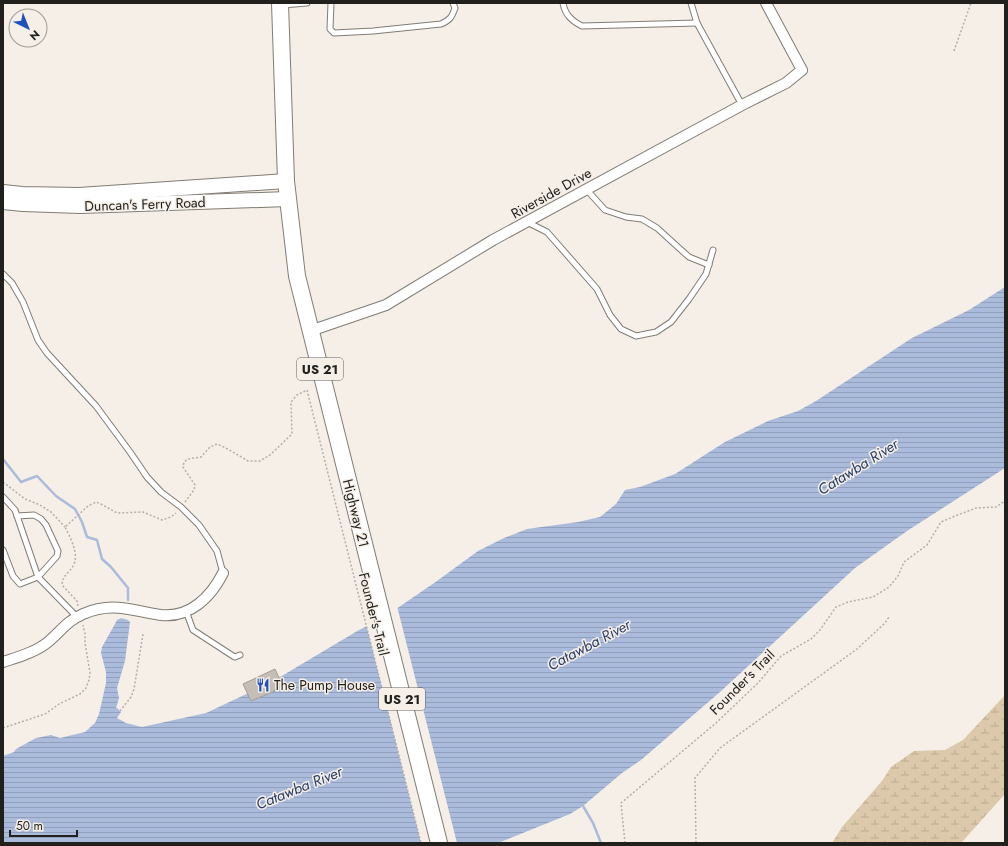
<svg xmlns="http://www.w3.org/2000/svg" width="1008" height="846" font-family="Jost,sans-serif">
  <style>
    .wetland { fill: url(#wetland-marsh) }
    .water { fill: url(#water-rules) }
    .pier { fill: #f5efe7 }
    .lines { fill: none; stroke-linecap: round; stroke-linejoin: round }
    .stream { stroke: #aabbdb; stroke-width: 2.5 }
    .building { fill: #c4beb6; stroke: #a39d96 }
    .lane-casing { stroke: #817c75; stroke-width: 7 }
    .street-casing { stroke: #817c75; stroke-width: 12 }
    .secondary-casing { stroke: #817c75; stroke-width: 16 }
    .primary-casing { stroke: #817c75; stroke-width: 18 }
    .path { stroke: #b3afa8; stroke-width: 1.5; stroke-dasharray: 2 2; stroke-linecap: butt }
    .lane { stroke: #fff; stroke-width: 5 }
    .street { stroke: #fff; stroke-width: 10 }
    .secondary { stroke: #fff; stroke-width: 14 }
    .primary { stroke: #fff; stroke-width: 16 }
    .labels { text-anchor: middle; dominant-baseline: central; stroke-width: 3; stroke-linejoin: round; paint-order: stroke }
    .shield { fill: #f5efe7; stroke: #615e5a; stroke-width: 1 }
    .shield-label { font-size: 13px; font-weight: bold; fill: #22201d }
    .street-label { font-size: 14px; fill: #22201d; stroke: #f5efe7 }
    .poi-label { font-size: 14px; fill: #22201d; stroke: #f5efe7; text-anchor: start }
    .water-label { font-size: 15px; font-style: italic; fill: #283e69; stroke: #f5efe7 }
  </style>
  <defs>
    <pattern id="wetland-marsh" width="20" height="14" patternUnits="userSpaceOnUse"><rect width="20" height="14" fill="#dcc8aa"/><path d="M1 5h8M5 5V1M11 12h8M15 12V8" fill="none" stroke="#bcac92"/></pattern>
    <pattern id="water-rules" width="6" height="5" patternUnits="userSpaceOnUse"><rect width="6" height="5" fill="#aabbdb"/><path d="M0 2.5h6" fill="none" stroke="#92a0bc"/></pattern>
  </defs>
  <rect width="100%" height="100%" fill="#f5efe7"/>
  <!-- wetland -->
  <polygon class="wetland" points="1005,695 1005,794 962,842 959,843 832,843 842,827 882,781 891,767 914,751 945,750 963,740"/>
  <!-- water -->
  <polygon class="water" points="1005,287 1005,468 907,531 855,568 720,692 641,760 622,773 583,806 570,814 498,843 3,843 3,756 14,752 16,749 36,738 51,735 60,738 85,732 95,723 99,714 106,683 106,672 101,653 102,647 115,624 117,620 121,618 128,620 130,622 125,661 117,688 119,698 116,708 117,708 121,712 117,718 126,723 142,727 206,713 270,683 359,630 380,620 437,581 478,551 504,538 527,529 578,522 600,517 616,504 625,490 640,487 675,474 725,442 768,421 798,411 816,401 912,338 969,310"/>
  <!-- pier -->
  <polygon class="pier" points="397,606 457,843 421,843 366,624 379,618"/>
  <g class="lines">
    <!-- stream -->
    <g class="stream">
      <polyline points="3,459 21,482 37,476 56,496 75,509 82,522 87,537 97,540 102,559 111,567 128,588 128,600"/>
      <polyline points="583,806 593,823 601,843"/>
    </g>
  </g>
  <!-- building -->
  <polygon class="building" points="275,669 283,686 274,690 275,691 251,701 243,684"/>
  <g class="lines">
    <!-- lane casing -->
    <g class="lane-casing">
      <g id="lane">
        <path d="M 331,3 L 330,29 L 334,33 L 373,31 L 441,24 C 450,20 452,17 455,8 L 453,3"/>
        <path d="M 563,3 C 565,15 572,21 582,26 L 697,23"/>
        <polyline points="691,3 697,23 742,105"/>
        <polyline points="282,5 307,3"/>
        <polyline points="586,189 605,210 626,217 642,219 657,228 689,257 709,265"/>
        <polyline points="527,222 547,232 597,289 610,315 621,329 636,336 656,332 671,322 689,299 706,274 713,250"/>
        <polyline points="3,274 12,283 23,302 38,340 47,353 96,406 130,452 147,477 161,492 181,507 199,525 217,551 223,573"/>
        <polyline points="3,497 15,510 38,577 77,617"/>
        <polyline points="3,550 13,576 20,584 38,577 57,556 58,551 46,525 41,519 34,515 17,516"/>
        <polyline points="186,611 193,630 233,656 235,657 240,655"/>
      </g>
    </g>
    <!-- street casing -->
    <g class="street-casing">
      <g id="street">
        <polyline points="310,331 386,305 493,240 742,105 786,83 802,70 766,3"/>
        <path d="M 3,662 C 18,657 36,652 48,642 C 61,631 67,621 83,614 C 113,601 132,611 161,615 C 190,618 211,597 223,573"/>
      </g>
    </g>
    <!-- secondary casing -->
    <g class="secondary-casing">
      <g id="secondary">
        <polyline points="3,192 22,194 79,195 286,181"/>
        <polyline points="3,202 23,204 80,206 288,199"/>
      </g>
    </g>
    <!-- primary casing -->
    <g class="primary-casing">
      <polyline id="primary" points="280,3 286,181 297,276 439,843"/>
    </g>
    <!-- path -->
    <g class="path">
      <polyline points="954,51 971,3"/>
      <polyline points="3,482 25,499 40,505 51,512 65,527"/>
      <polyline points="185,502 194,490 195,485 183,467 184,462 188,459 201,457 210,447 217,444 226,448 248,461 260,461 270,455 292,434 291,402 297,395 307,390 421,843"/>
      <path d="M 78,606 L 77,601 L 62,585 C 62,576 69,573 73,566 C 80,555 70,537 65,527 L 88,506 L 96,502 L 101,504 L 117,513 L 143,512 L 162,520 L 171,517 L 176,513"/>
      <polyline points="120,711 131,697 134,689 143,634"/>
      <polyline points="3,728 45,714 59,704 80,694 86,688 89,680 90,673 85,643 85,634 83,625"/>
      <polyline points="625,843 621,803 716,723 758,683 781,656 811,639 820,630 836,607 848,602 873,597 889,587 898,576 904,562 927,545 941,522 955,516 976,508 996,507 1005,501"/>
      <polyline points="696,843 695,778 720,748 857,649 885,623 889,617"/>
    </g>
    <!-- lane -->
    <use href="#lane" class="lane"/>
    <!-- street -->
    <use href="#street" class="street"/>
    <!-- secondary -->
    <use href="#secondary" class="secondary"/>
    <!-- primary -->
    <use href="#primary" class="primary"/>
  </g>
  <!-- icons -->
  <defs>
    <g id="restaurant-bare" transform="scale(1.08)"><path d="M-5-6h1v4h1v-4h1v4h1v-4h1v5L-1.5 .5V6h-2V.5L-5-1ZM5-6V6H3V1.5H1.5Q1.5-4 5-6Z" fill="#1e51be" stroke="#f5efe7" stroke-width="2.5" paint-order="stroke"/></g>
  </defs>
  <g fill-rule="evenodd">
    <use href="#restaurant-bare" x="263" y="685"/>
  </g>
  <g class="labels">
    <!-- shield labels -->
    <g class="shield">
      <rect x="297" y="358" width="46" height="22" rx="3"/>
      <rect x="379" y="688" width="46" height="22" rx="3"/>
    </g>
    <g class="shield-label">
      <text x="320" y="369">US 21</text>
      <text x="402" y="699">US 21</text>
    </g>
    <!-- street labels -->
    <g class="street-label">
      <text transform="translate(551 193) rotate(-29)">Riverside Drive</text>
      <text transform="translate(145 204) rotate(-2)">Duncan's Ferry Road</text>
      <text transform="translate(356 513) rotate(76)">Highway 21</text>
      <text transform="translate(374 614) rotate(76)">Founder's Trail</text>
      <text transform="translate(742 682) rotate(-45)">Founder's Trail</text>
    </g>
    <!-- poi labels -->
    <g class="poi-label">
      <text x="274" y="685">The Pump House</text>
    </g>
    <!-- water labels -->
    <g class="water-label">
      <text transform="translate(858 467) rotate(-32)">Catawba River</text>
      <text transform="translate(589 645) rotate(-28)">Catawba River</text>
      <text transform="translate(299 788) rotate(-22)">Catawba River</text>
    </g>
  </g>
  <!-- border -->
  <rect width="1008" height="846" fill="none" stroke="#22201d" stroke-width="8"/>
  <!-- north arrow -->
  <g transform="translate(28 28) rotate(137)"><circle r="19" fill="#f5efe7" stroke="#a19c96"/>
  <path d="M0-3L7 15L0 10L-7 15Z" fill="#1e51be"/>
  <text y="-6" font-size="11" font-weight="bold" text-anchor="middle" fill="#22201d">N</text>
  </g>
  <!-- scale -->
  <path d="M10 830v6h67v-6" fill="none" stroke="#22201d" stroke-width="2"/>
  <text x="16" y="830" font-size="12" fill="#22201d" stroke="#f5efe7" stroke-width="3" paint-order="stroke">50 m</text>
</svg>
